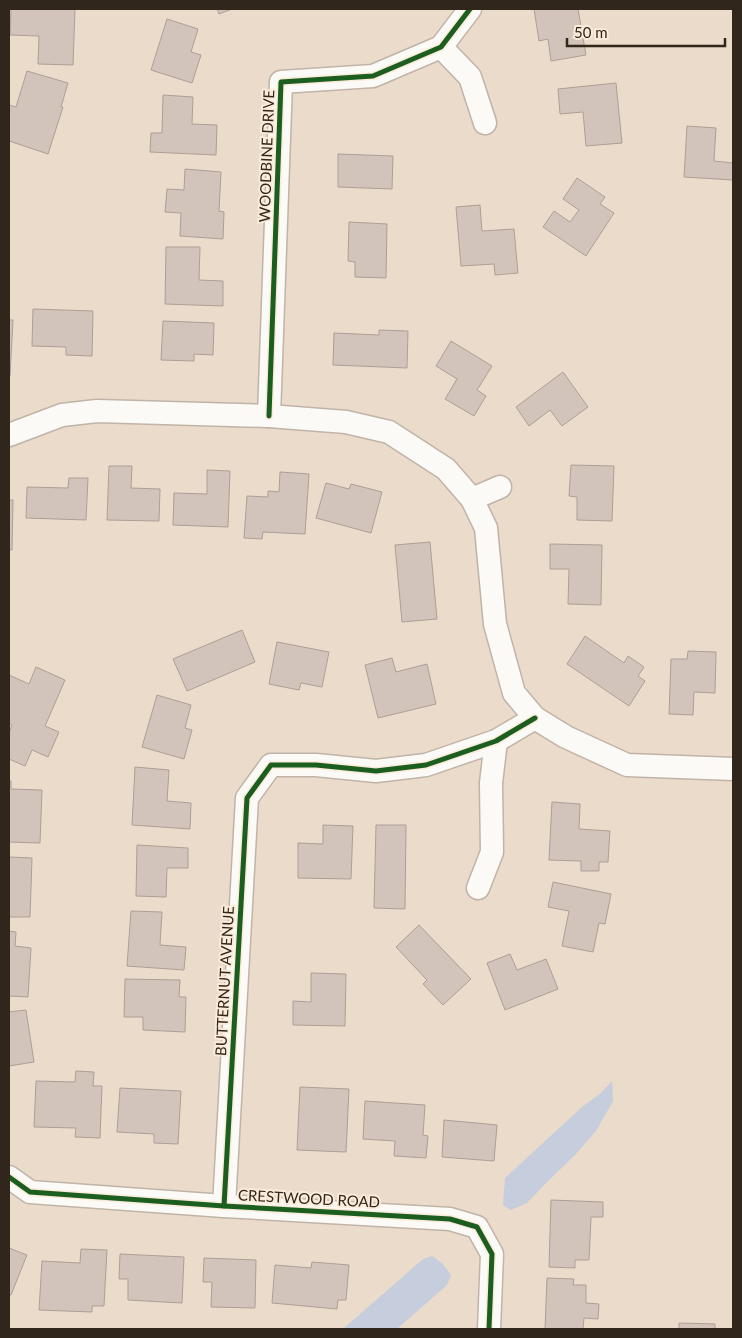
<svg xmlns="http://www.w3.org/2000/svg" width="742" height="1338" font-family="Lato,sans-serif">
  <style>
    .water { fill: #c6cddd }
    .building { fill: #d2c4ba; stroke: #ad9f96 }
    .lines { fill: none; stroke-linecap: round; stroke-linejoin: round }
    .minor-casing { stroke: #c0b4a8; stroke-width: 25 }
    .minor { stroke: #fcfaf7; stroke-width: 22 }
    .cycleway-casing { stroke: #fbebd9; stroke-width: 8 }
    .cycleway { stroke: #1b5e20; stroke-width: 5 }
    .labels { text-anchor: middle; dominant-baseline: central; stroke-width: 4; stroke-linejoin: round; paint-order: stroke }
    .street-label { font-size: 15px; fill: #30261b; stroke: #fbebd9 }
  </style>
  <rect width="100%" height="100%" fill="#eadbcb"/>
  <!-- water -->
  <g class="water">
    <polygon points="612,1081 613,1101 596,1131 575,1155 546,1183 527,1203 511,1210 503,1205 505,1178 582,1107 601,1093"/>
    <polygon points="432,1256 442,1263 451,1275 447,1285 397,1329 343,1329 423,1259"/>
  </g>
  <!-- building -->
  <g class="building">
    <polygon points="11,9 75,9 73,65 38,64 39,36 10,35"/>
    <polygon points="217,9 232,9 219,14"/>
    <polygon points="534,9 578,9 586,55 551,61 548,39 539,41"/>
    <polygon points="167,19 198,29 191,52 201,55 192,83 151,70"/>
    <polygon points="27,71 68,83 61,107 63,107 48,154 9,141 9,105 16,107"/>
    <polygon points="616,83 622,143 586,146 583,112 560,114 558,89"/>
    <polygon points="163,95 193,97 192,124 217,125 216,155 150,152 151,133 162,133"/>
    <polygon points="687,126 716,128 714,161 733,163 733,180 684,177"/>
    <polygon points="338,154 393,156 392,189 338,187"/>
    <polygon points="185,169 221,172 219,211 224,212 223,239 180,236 181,213 165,212 167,189 184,190"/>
    <polygon points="577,178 605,197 600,204 614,213 586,256 543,227 554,211 570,222 579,210 563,199"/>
    <polygon points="480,205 482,231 514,229 518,273 495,275 494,264 461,266 456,207"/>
    <polygon points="349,222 387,224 386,278 355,277 355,262 348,261"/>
    <polygon points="166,247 200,247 199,280 223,281 223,306 165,304"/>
    <polygon points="33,309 93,311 92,356 66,355 66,347 32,346"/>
    <polygon points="9,320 13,320 10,376 9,376"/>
    <polygon points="163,321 214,323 213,355 194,354 194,361 161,360"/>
    <polygon points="379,330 408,331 407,368 333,365 334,333 379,335"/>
    <polygon points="451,341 492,366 477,390 486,396 474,416 445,399 457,379 436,366"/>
    <polygon points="563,372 588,407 562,426 550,410 529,426 516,407"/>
    <polygon points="571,465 614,466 612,521 577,520 577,497 569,496"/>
    <polygon points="109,466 132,466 131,488 160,489 159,521 107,520"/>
    <polygon points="207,470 230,471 228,527 173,525 174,493 207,494"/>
    <polygon points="280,472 309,474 305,534 263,532 262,539 244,538 247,496 268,497 268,491 279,492"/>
    <polygon points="69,478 88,478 86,520 26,518 27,487 68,488"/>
    <polygon points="326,483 349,489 351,484 382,492 371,533 316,518"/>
    <polygon points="9,500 13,500 12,550 9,550"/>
    <polygon points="430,542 437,619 402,622 395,545"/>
    <polygon points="550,544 602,545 601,605 568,604 569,569 550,569"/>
    <polygon points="242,630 255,662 187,691 173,659"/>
    <polygon points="585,636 624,663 628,656 644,667 638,676 645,681 629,706 567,664"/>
    <polygon points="277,642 329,652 322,687 301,683 299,690 269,684"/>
    <polygon points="688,651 716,652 715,693 694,692 693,715 669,714 671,659 687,659"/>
    <polygon points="392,658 396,672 427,664 436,704 378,718 365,665"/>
    <polygon points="36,667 65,680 45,726 59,732 48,757 32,750 25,766 9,759 9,733 12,725 9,723 9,675 29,684"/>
    <polygon points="157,695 191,705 185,728 192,730 184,759 142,747"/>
    <polygon points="135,767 169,770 167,801 191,803 190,829 132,825"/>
    <polygon points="9,781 11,781 11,789 42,790 40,843 9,842"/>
    <polygon points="552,802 580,804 579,829 610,831 608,862 599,862 599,871 581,871 581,861 549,860"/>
    <polygon points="323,825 353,826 351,879 298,878 298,843 323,844"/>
    <polygon points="376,825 406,825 405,909 374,908"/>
    <polygon points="137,845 188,848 188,868 167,868 166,897 136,896"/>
    <polygon points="9,857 32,858 30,917 9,917"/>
    <polygon points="553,882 611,894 605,924 599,923 593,952 562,946 569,911 548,907"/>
    <polygon points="131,911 162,912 160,945 186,947 184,970 127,966"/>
    <polygon points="419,925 471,979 443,1005 423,984 427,980 396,947"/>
    <polygon points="9,931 16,932 15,946 31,948 28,997 9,996"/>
    <polygon points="510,954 517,970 546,959 558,989 505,1010 487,963"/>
    <polygon points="311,973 346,974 345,1026 293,1025 293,1001 311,1002"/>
    <polygon points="125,979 180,980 179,997 186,997 185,1032 143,1030 143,1017 124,1017"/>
    <polygon points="26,1010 34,1062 9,1066 9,1012"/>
    <polygon points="76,1071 94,1072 93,1086 102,1086 100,1138 75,1137 76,1128 34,1127 36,1081 75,1082"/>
    <polygon points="300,1087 349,1089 346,1152 297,1150"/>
    <polygon points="120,1088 181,1091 178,1144 154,1143 154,1134 117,1132"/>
    <polygon points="365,1101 425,1105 423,1135 428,1136 426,1158 394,1156 395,1141 363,1139"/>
    <polygon points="444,1120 497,1125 494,1161 442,1157"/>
    <polygon points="551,1200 603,1202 603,1217 591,1217 589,1260 575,1260 575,1268 549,1267"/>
    <polygon points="9,1248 27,1255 11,1295 9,1294"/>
    <polygon points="81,1249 107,1250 104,1306 92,1306 92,1312 39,1310 42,1261 80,1263"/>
    <polygon points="120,1254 184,1257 182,1303 128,1300 128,1279 119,1279"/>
    <polygon points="204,1258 256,1260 255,1308 211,1307 212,1282 203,1282"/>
    <polygon points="312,1262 349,1265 346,1300 338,1300 337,1309 272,1303 275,1265 311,1268"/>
    <polygon points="547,1278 574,1279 573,1285 586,1285 586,1303 599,1304 598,1319 584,1318 583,1329 545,1329"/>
    <polygon points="679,1323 715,1324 715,1329 679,1329"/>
  </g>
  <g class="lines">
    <!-- minor casing -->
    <g class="minor-casing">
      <g id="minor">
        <polyline points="441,47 470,77 485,123"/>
        <polyline points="269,416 281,82 373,76 441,47 470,9"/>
        <polyline points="9,435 62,415 97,411 269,416 346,422 389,432 446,469 472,499 500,487"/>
        <polyline points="472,499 486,528 495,624 514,693 535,718 566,737 627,765 733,769"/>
        <polyline points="478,888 492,852 491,783 496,741"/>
        <polyline points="9,1177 30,1192 224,1206 450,1219 477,1227 492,1254 489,1329"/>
        <polyline points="224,1206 247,798 271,765 316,765 376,771 426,765 496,741 535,718"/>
      </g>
    </g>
    <!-- minor -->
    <use href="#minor" class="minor"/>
    <!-- cycleway casing -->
    <g class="cycleway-casing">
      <g id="cycleway">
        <polyline points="269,416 281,82 373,76 441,47 470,9"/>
        <polyline points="9,1177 30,1192 224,1206 450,1219 477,1227 492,1254 489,1329"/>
        <polyline points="224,1206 247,798 271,765 316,765 376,771 426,765 496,741 535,718"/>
      </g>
    </g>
    <!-- cycleway -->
    <use href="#cycleway" class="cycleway"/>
  </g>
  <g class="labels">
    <!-- street labels -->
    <g class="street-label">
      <text transform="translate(266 156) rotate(-88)">WOODBINE DRIVE</text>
      <text transform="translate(224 981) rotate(-87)">BUTTERNUT AVENUE</text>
      <text transform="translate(309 1198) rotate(3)">CRESTWOOD ROAD</text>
    </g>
  </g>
  <!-- border -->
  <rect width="742" height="1338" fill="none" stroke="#30261b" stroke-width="20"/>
  <!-- scale -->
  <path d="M567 38v8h158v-8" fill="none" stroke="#30261b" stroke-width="2.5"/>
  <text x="574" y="38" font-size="15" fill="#30261b" stroke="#fbebd9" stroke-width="4" paint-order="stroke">50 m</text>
</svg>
